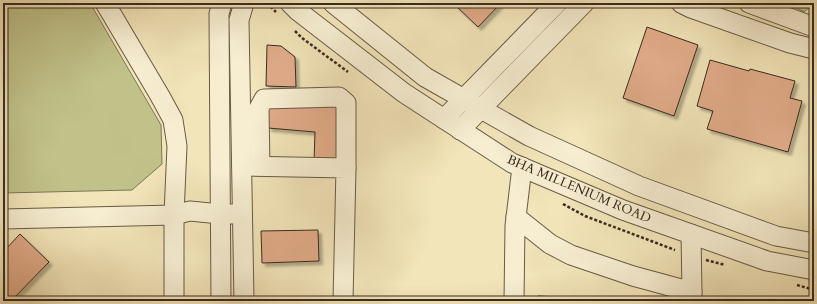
<svg xmlns="http://www.w3.org/2000/svg" width="817" height="304" font-family="Cardo,serif">
  <style>
    .green { fill: #c1c28a; stroke: #7d7655 }
    .building { fill: #e1ab89; stroke: #392b20; filter: url(#shadow) }
    .lines { fill: none; stroke-linecap: round; stroke-linejoin: round }
    .minor-casing { stroke: #675a46; stroke-width: 21 }
    .path { stroke: #392b20; stroke-width: 2.5; stroke-dasharray: 3 2; stroke-linecap: butt }
    .minor { stroke: #f7eed2; stroke-width: 19 }
    .labels { text-anchor: middle; dominant-baseline: central; stroke-width: 3; stroke-linejoin: round; paint-order: stroke }
    .street-label { font-size: 13px; fill: #392b20; stroke: #f7eed2 }
  </style>
  <defs>
    <filter id="shadow"><feDropShadow dx="3.5" dy="3.5" stdDeviation="1" flood-color="#0004"/></filter>
  </defs>
  <rect width="100%" height="100%" fill="#f2e5b9"/>
  <filter id="stains"><feTurbulence type="fractalNoise" baseFrequency=".005" numOctaves="4"/><feColorMatrix values="0 0 0 0 .2 0 0 0 0 .09 0 0 0 0 .02 0 0 0 .5 -.17"/></filter>
  <radialGradient id="worn" r=".72"><stop offset=".6" stop-color="#630" stop-opacity="0"/><stop offset="1" stop-color="#630" stop-opacity=".3"/></radialGradient>
  <!-- green -->
  <g class="green">
    <polygon points="3,3 90,3 161,125 162,164 132,190 3,193"/>
    <polygon points="787,3 814,3 804,12"/>
  </g>
  <!-- building -->
  <g class="building">
    <polygon points="458,3 501,3 478,27 455,5"/>
    <polygon points="647,27 698,45 674,116 623,98"/>
    <polygon points="267,45 281,46 295,57 296,87 266,86"/>
    <polygon points="710,60 749,71 750,69 795,81 790,98 802,101 788,152 707,129 713,111 697,106"/>
    <polygon points="268,105 344,106 342,162 314,161 315,132 268,128"/>
    <polygon points="318,230 319,261 262,263 261,231"/>
    <polygon points="20,234 49,262 11,301 3,301 3,252"/>
    <polygon points="538,296 624,300 623,301 538,301"/>
  </g>
  <g class="lines">
    <!-- minor casing -->
    <g class="minor-casing">
      <g id="minor">
        <polyline points="105,3 160,96 173,120 177,146 174,215 174,301"/>
        <polyline points="244,3 239,20 244,301"/>
        <polyline points="290,3 298,11 404,93 512,163 623,210 767,261 814,270"/>
        <polyline points="333,3 425,77 529,136 639,186 776,236 814,243"/>
        <polyline points="681,3 691,8 790,43 814,49"/>
        <polyline points="749,3 814,27"/>
        <polyline points="444,119 557,3"/>
        <polyline points="460,130 584,3"/>
        <polyline points="242,166 346,168 343,301"/>
        <polyline points="260,166 259,108 264,99 339,97 346,103 346,168"/>
        <polyline points="516,217 550,244 571,255 633,276 692,292 692,301"/>
        <polyline points="3,219 174,215 190,211 220,214 233,214"/>
        <polyline points="691,234 692,292"/>
        <polyline points="221,301 219,14 222,3"/>
        <polyline points="514,301 515,226 522,167"/>
      </g>
    </g>
    <!-- path -->
    <g class="path">
      <polyline points="267,3 276,12"/>
      <polyline points="295,31 302,38 348,72"/>
      <polyline points="563,204 585,216 675,250"/>
      <polyline points="706,260 725,265"/>
      <polyline points="797,285 814,290"/>
    </g>
    <!-- minor -->
    <use href="#minor" class="minor"/>
  </g>
  <g class="labels">
    <!-- street labels -->
    <g class="street-label">
      <text transform="translate(579 189) rotate(23)">BHA MILLENIUM ROAD</text>
    </g>
  </g>
  <!-- margin -->
  <rect width="817" height="304" fill="none" stroke="#f2e5b9" stroke-width="16"/>
  <rect x="4" y="4" width="809" height="296" fill="none" stroke="#392b20" stroke-width="2"/>
  <rect x="8" y="8" width="801" height="288" fill="none" stroke="#392b20"/>
  <rect width="100%" height="100%" filter="url(#stains)"/>
  <rect width="100%" height="100%" fill="url(#worn)"/>
</svg>
